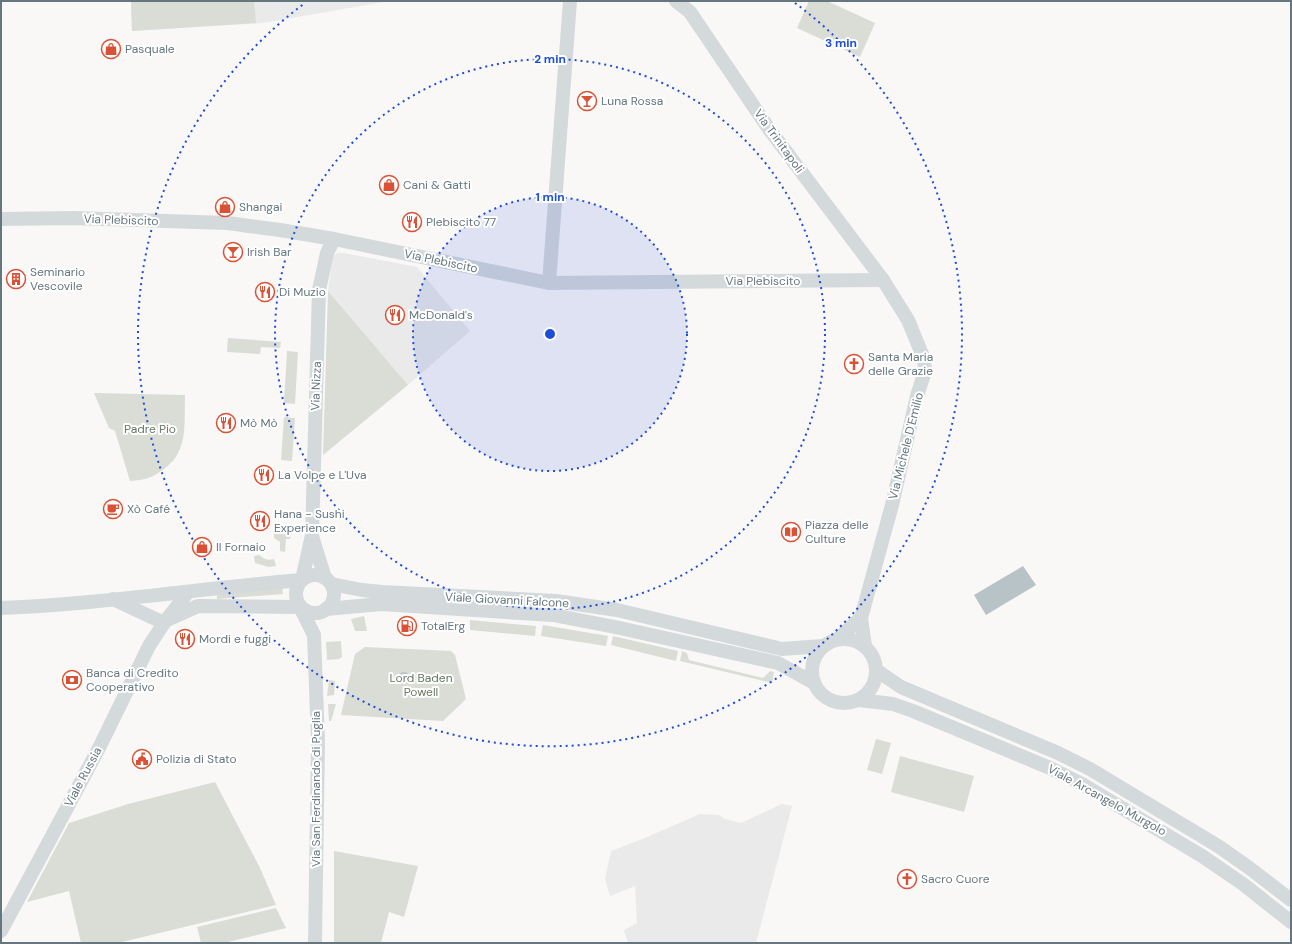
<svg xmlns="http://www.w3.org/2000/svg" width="1292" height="944" font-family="'DM Sans',sans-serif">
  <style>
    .built { fill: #e9eae9 }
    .green { fill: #d9ddd6 }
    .water { fill: #b7c3c7 }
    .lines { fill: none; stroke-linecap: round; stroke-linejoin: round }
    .secondary { stroke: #d4d9db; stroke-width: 14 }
    .ring { fill: none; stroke: #1d4ed8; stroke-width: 2; stroke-dasharray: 2 4 }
    .labels { text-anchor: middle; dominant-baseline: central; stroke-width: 4; stroke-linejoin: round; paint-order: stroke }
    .poi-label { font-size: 12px; fill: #65767f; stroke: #fff; text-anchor: start }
    .street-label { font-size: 12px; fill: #65767f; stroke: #fff }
    .park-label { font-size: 12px; fill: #687864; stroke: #fff }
    .centre { fill: #1d4ed8; stroke: #fff; stroke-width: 2 }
    .ring-label { font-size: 12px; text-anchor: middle; font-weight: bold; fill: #1d4ed8; stroke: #fff; stroke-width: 4; stroke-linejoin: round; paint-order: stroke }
  </style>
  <rect width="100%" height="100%" fill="#f9f8f6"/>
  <!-- built -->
  <g class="built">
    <polygon points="131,1 389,1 263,23 132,31"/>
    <polygon points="338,253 344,253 417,267 470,331 408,385 328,291 332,261 333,256"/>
    <polygon points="782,804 792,806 756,943 628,943 624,930 637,923 635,886 610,896 605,879 611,851 640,840 700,814 719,815 725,819 741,823"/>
  </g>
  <!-- green -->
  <g class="green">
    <polygon points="131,1 254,1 256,23 132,31"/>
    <polygon points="809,1 827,1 875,23 860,57 797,28"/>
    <polygon points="328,291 408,385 323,455"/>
    <polygon points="228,338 281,342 280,348 261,347 260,354 227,352"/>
    <polygon points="287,351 298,352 295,404 284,403"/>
    <path d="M 94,393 L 185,395 C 184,423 189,451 164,469 C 152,478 145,480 130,481 L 115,431 L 109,428 Z"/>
    <polygon points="284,417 295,418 292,461 281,460"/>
    <polygon points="274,533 291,535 290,539 286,539 285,552 280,551 280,542 274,538"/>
    <path d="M 259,555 C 264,559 268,561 274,559 L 276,566 L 269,567 L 255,563 L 254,556 Z"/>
    <polygon points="282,587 283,594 217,599 217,591"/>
    <polygon points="364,616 367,631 355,631 351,619"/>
    <polygon points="470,620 536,626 535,636 470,630"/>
    <polygon points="543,625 608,636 606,646 541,636"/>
    <polygon points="613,636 678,651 676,661 611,645"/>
    <polygon points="341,641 342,657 339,659 327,660 326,642"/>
    <polygon points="365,647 451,651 455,655 466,699 443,721 341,715 355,654"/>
    <polygon points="682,651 687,653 689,660 763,678 770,671 774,672 772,683 680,661"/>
    <polygon points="329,680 335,681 334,695 327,696"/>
    <polygon points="328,704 336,704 331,721 329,721"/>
    <polygon points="876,739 891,743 882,774 867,770"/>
    <polygon points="900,756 974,776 964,812 891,792"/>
    <polygon points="215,782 260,868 276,905 118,943 81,943 69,891 27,902 69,823 128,804"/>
    <polygon points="334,851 418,866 404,917 389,912 381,943 334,943"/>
    <polygon points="276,908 286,928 224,943 201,943 197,927"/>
  </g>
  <!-- water -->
  <g class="water">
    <polygon points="1023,566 1036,585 986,615 974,595"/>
    <circle cx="404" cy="678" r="6"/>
  </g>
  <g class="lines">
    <!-- secondary -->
    <g class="secondary">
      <polyline points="676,1 690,12 769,129 883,280 908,320 924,359 925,371 917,396 892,505 861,618 865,646"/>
      <polyline points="1,219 74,218 227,223 280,230 334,239 549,283 883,280"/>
      <polyline points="549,283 570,1"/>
      <polyline points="312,536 325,578"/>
      <circle cx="315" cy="594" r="19"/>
      <polyline points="302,580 312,535 319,290 327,253 334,239"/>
      <polyline points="331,584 362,590 382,592 556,601 617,610 782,649 823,646"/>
      <polyline points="113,599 164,623"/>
      <polyline points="300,607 314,635 318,741 315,943"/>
      <path d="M 1,608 C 102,604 202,588 302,580"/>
      <polyline points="326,609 381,604 553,615 615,627 778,663 814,683"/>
      <polyline points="169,619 198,606 300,607"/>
      <circle cx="844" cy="671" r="32"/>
      <polyline points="838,639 861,618"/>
      <polyline points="876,670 901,687 1058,753 1090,769 1218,846 1248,867 1291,900"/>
      <polyline points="859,700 893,704 913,711 1050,768 1082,784 1202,856 1243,884 1291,922"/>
      <polyline points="1,931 98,750 149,646 164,623 188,592"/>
    </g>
  </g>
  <!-- distance rings -->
  <circle cx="550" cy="334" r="137" fill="#1d4ed8" fill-opacity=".12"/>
  <g class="ring">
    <circle cx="550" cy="334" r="137"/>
    <circle cx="550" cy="334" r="275"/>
    <path d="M795 3A412 412 0 1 1 305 3"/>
  </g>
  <!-- icons -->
  <defs>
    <g id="shop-ring" transform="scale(1)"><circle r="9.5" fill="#fff" stroke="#d95236" stroke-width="1.5"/><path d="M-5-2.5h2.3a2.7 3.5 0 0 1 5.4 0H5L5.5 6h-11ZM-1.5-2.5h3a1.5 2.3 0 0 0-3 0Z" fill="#d95236"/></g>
    <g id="bar-ring" transform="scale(1)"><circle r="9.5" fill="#fff" stroke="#d95236" stroke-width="1.5"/><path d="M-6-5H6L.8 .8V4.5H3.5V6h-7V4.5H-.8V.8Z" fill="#d95236"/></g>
    <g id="restaurant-ring" transform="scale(1)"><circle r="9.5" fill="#fff" stroke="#d95236" stroke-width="1.5"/><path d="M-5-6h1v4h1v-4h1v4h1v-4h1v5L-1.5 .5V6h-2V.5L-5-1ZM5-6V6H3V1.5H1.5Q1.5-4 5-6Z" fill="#d95236"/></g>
    <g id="building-ring" transform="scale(1)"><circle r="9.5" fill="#fff" stroke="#d95236" stroke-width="1.5"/><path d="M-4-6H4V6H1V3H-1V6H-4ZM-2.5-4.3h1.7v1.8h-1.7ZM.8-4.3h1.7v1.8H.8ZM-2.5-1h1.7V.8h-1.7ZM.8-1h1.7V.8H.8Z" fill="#d95236"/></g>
    <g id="church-ring" transform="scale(1)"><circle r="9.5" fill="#fff" stroke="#d95236" stroke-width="1.5"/><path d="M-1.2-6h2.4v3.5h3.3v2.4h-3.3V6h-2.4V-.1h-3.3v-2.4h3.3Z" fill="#d95236"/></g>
    <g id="cafe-ring" transform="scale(1)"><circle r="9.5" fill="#fff" stroke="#d95236" stroke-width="1.5"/><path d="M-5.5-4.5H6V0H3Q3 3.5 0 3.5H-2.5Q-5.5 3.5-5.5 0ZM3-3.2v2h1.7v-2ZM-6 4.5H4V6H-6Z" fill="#d95236"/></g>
    <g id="library-ring" transform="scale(1)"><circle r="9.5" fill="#fff" stroke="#d95236" stroke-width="1.5"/><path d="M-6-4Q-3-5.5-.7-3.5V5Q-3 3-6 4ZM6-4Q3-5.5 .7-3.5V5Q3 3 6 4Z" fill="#d95236"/></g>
    <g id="fuel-ring" transform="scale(1)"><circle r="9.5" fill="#fff" stroke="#d95236" stroke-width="1.5"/><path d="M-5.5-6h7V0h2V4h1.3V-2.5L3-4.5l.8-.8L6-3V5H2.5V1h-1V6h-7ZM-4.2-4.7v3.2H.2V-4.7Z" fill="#d95236"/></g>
    <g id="bank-ring" transform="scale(1)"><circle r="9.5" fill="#fff" stroke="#d95236" stroke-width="1.5"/><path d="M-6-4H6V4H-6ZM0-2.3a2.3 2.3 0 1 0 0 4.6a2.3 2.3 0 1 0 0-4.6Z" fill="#d95236"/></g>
    <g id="civic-ring" transform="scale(1)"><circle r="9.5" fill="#fff" stroke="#d95236" stroke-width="1.5"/><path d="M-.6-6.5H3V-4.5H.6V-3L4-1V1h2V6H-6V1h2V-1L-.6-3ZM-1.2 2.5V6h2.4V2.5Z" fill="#d95236"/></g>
  </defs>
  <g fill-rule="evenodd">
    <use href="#shop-ring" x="111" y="49"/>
    <use href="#bar-ring" x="587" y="101"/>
    <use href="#shop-ring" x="389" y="185"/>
    <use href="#shop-ring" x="225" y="207"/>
    <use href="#restaurant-ring" x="412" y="222"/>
    <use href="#bar-ring" x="233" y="252"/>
    <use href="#building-ring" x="16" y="279"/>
    <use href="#restaurant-ring" x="265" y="292"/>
    <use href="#restaurant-ring" x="395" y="315"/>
    <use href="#church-ring" x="854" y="364"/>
    <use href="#restaurant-ring" x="226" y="423"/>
    <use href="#restaurant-ring" x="264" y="475"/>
    <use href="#cafe-ring" x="113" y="509"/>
    <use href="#restaurant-ring" x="260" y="521"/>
    <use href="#library-ring" x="791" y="532"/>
    <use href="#shop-ring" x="202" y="547"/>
    <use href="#fuel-ring" x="407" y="626"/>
    <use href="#restaurant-ring" x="185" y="639"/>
    <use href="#bank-ring" x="72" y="680"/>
    <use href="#civic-ring" x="142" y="759"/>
    <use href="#church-ring" x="907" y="879"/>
  </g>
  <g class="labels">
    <!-- poi labels -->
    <g class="poi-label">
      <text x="125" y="49">Pasquale</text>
      <text x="601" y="101">Luna Rossa</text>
      <text x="403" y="185">Cani &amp; Gatti</text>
      <text x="239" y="207">Shangai</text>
      <text x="426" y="222">Plebiscito 77</text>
      <text x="247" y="252">Irish Bar</text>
      <text x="30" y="272">Seminario<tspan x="30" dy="14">Vescovile</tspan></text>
      <text x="279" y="292">Di Muzio</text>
      <text x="409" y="315">McDonald's</text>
      <text x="868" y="357">Santa Maria<tspan x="868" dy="14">delle Grazie</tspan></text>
      <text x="240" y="423">Mò Mò</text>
      <text x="278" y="475">La Volpe e L'Uva</text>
      <text x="127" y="509">Xò Café</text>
      <text x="274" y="514">Hana - Sushi<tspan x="274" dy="14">Experience</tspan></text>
      <text x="805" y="525">Piazza delle<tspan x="805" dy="14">Culture</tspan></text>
      <text x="216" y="547">Il Fornaio</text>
      <text x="421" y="626">TotalErg</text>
      <text x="199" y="639">Mordi e fuggi</text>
      <text x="86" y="673">Banca di Credito<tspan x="86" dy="14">Cooperativo</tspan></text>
      <text x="156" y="759">Polizia di Stato</text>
      <text x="921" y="879">Sacro Cuore</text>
    </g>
    <!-- street labels -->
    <g class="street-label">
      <text transform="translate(779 141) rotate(54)">Via Trinitapoli</text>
      <text transform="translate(121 220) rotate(2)">Via Plebiscito</text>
      <text transform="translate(441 261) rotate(12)">Via Plebiscito</text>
      <text x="763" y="281">Via Plebiscito</text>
      <text transform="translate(316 386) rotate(-88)">Via Nizza</text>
      <text transform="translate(906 446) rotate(-76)">Via Michele D'Emilio</text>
      <text transform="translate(507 600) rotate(3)">Viale Giovanni Falcone</text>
      <text transform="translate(83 777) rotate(-62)">Viale Russia</text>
      <text transform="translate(316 789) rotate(-90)">Via San Ferdinando di Puglia</text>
      <text transform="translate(1107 800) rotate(29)">Viale Arcangelo Murgolo</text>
    </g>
    <!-- park labels -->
    <g class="park-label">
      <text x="150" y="429">Padre Pio</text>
      <text x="421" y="678">Lord Baden<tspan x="421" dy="14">Powell</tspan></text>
    </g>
  </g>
  <circle cx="550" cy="334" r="6" class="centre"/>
  <g class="ring-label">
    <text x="841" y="47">3 min</text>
    <text x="550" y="63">2 min</text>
    <text x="550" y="201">1 min</text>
  </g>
  <!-- border -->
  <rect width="1292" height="944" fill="none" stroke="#65767f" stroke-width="4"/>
</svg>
